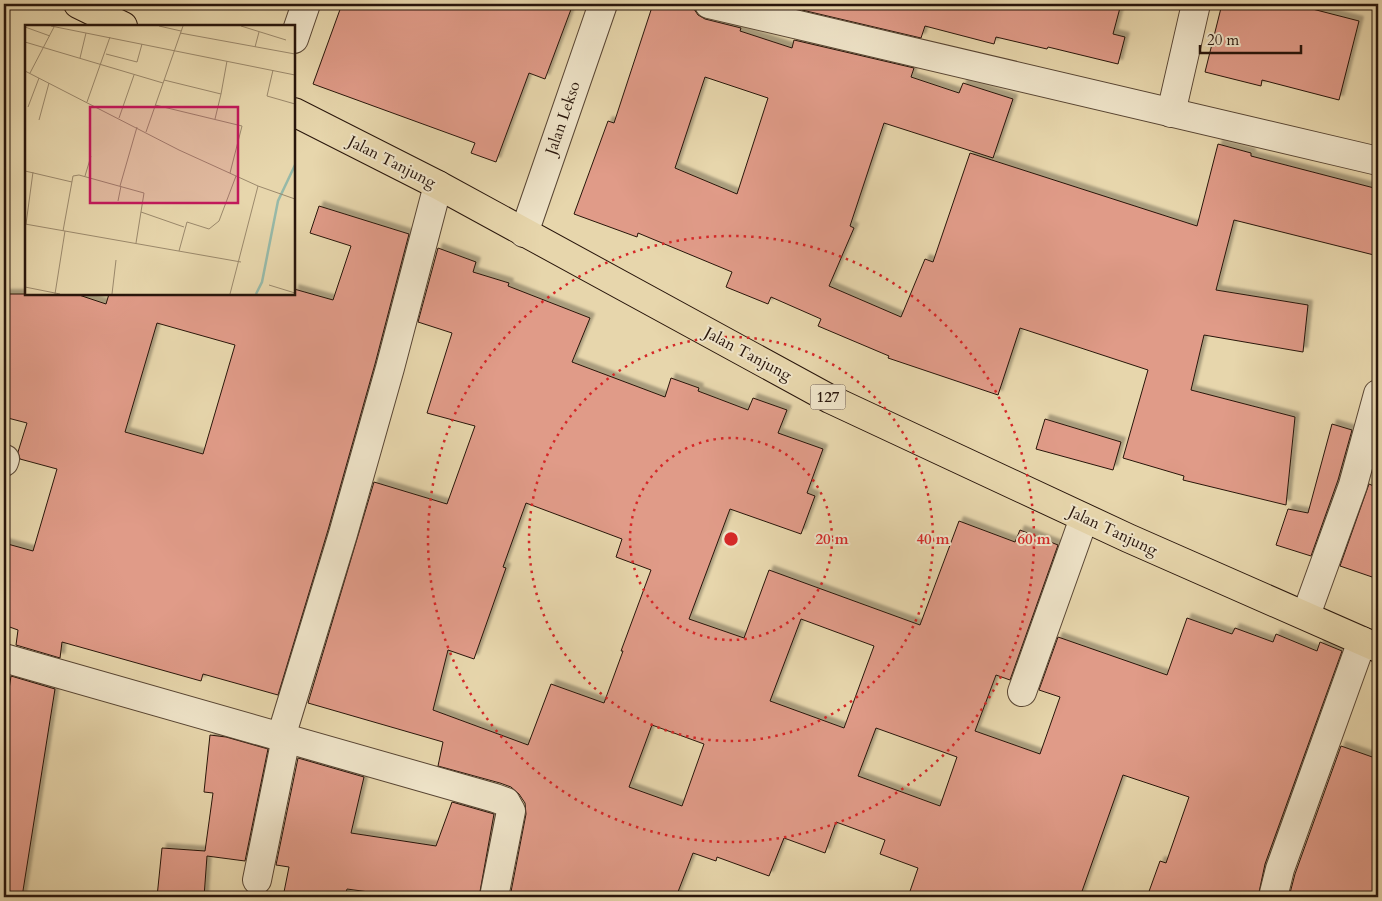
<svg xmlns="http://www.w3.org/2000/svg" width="1382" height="901" font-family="Cardo,serif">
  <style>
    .building { fill: #e09b88; stroke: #28150b; fill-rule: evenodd; filter: url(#shadow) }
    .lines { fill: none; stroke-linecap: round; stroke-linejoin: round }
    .minor-casing { stroke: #584533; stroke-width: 30 }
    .major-casing { stroke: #28150b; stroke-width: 30 }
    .minor { stroke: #efe4c9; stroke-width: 28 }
    .major { stroke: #e7d6ac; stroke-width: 28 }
    .ring { fill: none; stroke: #d62828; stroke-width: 2.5; stroke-dasharray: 2.5 5 }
    .labels { text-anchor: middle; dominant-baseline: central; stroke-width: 4; stroke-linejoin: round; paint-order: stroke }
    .shield { fill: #efe4c9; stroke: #645344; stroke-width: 1 }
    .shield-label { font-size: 15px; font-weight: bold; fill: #28150b }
    .street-label { font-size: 16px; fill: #28150b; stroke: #efe4c9 }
    .inset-river { fill: none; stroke: #97b9a8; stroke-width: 2.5 }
    .inset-road { fill: none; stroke: #9b896c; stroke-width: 1 }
    .view { fill: #c2185b; fill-opacity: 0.15; stroke: #c2185b; stroke-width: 2.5 }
    .inset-edge { fill: none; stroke: #28150b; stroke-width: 2.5 }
    .centre { fill: #d62828; stroke: #efe4c9; stroke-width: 2.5 }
    .ring-label { font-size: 15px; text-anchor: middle; font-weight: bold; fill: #d62828; stroke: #efe4c9; stroke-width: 4; stroke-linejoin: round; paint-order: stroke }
  </style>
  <defs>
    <filter id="shadow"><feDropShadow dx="4.5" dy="-4.5" stdDeviation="1" flood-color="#0004"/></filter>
  </defs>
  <rect width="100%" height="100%" fill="#e7d6ac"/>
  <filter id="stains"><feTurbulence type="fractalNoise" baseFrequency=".004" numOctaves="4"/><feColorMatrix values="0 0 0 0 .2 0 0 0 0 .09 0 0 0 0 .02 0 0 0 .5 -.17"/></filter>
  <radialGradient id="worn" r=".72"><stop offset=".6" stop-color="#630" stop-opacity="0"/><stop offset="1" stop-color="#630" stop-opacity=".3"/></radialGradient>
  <!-- building -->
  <g class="building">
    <polygon points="342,4 573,4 545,79 529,73 496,162 471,153 475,143 313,84"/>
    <path d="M 653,4 L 694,4 L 694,9 L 698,15 L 705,19 L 741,28 L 740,31 L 792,48 L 794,40 L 914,68 L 911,77 L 959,93 L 963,83 L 1013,99 L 993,158 L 884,123 L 850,226 L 854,228 L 829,286 L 901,317 L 925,259 L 933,262 L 970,153 L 1197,226 L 1218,144 L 1251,153 L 1251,156 L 1378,189 L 1378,256 L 1234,220 L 1216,290 L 1308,305 L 1303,352 L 1204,335 L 1191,390 L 1295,417 L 1286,505 L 1183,480 L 1184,476 L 1123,458 L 1148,370 L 1020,328 L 998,395 L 888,358 L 889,356 L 818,326 L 821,319 L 771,297 L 768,304 L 726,287 L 732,272 L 638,233 L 637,237 L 574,214 L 608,121 L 614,123 ZM 705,77 L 768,98 L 737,194 L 675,168 Z"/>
    <polygon points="803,4 1121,4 1113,34 1125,37 1118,64 1048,47 1047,49 996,37 994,44 925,26 921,38 802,10"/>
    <polygon points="1222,4 1293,4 1359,21 1339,100 1262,80 1261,86 1205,72"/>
    <path d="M 319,206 L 409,234 L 375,364 L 328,530 L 278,695 L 203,674 L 201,681 L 62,642 L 60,658 L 16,645 L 18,630 L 4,625 L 4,543 L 33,551 L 57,469 L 20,459 L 18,452 L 27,423 L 4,417 L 4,294 L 76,294 L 106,304 L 109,294 L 294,294 L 294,289 L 333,300 L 351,246 L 310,233 ZM 157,323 L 235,345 L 203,454 L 125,432 Z"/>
    <path d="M 438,248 L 476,262 L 473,272 L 509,283 L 508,286 L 590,318 L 572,362 L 665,397 L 671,378 L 699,388 L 698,391 L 748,410 L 753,398 L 787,410 L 778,433 L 823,449 L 807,493 L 815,496 L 801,534 L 730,509 L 689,619 L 744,638 L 769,570 L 920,625 L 959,521 L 1015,542 L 1020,530 L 1058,545 L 1010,680 L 996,675 L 975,731 L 1040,754 L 1060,697 L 1039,690 L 1058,637 L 1167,675 L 1187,618 L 1232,634 L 1235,628 L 1273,642 L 1276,634 L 1317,651 L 1320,642 L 1342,651 L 1265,864 L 1258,897 L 1147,897 L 1160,861 L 1166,863 L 1189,797 L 1123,775 L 1080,897 L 908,897 L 918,868 L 880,854 L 885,840 L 836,822 L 825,853 L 784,838 L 769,876 L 717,857 L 716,861 L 693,853 L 676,897 L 510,897 L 526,814 L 525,803 L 519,794 L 511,787 L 500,783 L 438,766 L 443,742 L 308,703 L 374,482 L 447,504 L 475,426 L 427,413 L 452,333 L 418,322 ZM 526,503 L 622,539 L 616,557 L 651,570 L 621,651 L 623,651 L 604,703 L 551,684 L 528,745 L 433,710 L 448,650 L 474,659 L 506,568 L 503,567 ZM 801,619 L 874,646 L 844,728 L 770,701 ZM 652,725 L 704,744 L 682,806 L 629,787 ZM 876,728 L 957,757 L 940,806 L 858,776 Z"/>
    <polygon points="1045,419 1121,442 1113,470 1036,449"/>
    <polygon points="1332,424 1352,430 1338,480 1311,556 1276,545 1288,509 1308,513"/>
    <polygon points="1369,484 1378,488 1378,579 1340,566"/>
    <polygon points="11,676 55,689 22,897 4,897 4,723"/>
    <polygon points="210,735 226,737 268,749 245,861 207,856 204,897 157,897 162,848 205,851 213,793 204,792"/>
    <polygon points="1341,746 1378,759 1378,897 1289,897 1295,874"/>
    <polygon points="298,758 364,777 351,833 436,846 452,802 494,814 479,897 406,897 347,889 345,897 283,897 289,867 276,865"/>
  </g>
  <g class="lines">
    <!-- minor casing -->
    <g class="minor-casing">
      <g id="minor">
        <polyline points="709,4 1378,161"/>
        <polyline points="294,39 306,4"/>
        <polyline points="1171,113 1196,4"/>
        <polyline points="524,233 603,4"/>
        <polyline points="4,462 5,459"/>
        <polyline points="1306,615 1353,485 1378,394"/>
        <polyline points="4,658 495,798 506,802 511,811 494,897"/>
        <polyline points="1022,692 1084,518"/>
        <polyline points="281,737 343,534 390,368 438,185"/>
        <polyline points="257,880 286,738"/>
        <polyline points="1273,897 1280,869 1362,641"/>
      </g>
    </g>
    <!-- major casing -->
    <g class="major-casing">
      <g id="major">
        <polyline points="78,4 123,26"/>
        <polyline points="294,112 438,185 830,399 1128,538 1378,648"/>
      </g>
    </g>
    <!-- minor -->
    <use href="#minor" class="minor"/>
    <!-- major -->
    <use href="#major" class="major"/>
  </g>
  <!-- distance rings -->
  <g class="ring">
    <circle cx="731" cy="539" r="101"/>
    <circle cx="731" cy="539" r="202"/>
    <circle cx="731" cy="539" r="303"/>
  </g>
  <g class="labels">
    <!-- shield labels -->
    <rect class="shield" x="810.5" y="384.5" width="35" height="25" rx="4"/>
    <g class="shield-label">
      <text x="828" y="397">127</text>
    </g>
    <!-- street labels -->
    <g class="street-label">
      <text transform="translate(563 118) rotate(-71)">Jalan Lekso</text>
      <text transform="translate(392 162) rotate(27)">Jalan Tanjung</text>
      <text transform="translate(748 354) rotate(28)">Jalan Tanjung</text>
      <text transform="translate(1113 531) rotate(25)">Jalan Tanjung</text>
    </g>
  </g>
  <!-- overview -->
  <g transform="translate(25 25)">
    <rect width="270" height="270" fill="#e7d6ac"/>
    <path class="inset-river" d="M 231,269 L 237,257 L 253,176 L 270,140"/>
    <path class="inset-road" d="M 26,1 L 270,50M 134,1 L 156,6M 216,1 L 261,15M 0,2 L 25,11M 155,8 L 270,29M 0,17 L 138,58M 230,22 L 234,7M 81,29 L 112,37 L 117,19M 55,33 L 61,8M 248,45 L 242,71 L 270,79M 0,46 L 154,125 L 233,161 L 270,174M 5,48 L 29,2M 139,55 L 196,69 L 190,94M 196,69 L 202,36M 62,77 L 85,12M 130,80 L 217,101 L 205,148M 3,82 L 14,53M 94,93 L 109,50M 14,95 L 24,58M 121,107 L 158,1M 0,146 L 47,157M 60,151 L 66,131M 95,161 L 112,102M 93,176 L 96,161M 116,187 L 159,202M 0,199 L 216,237M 1,199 L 8,147M 38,206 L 48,151 L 54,150 L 119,168 L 111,218M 154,226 L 162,197 L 184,204 L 194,196 L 211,151M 244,260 L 270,268M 0,262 L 35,269M 30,269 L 40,206M 87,269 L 91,235M 205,269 L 233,161"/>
    <path class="view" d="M 65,82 L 213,82 L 213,178 L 65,178 Z"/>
    <rect width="270" height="270" class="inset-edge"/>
  </g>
  <circle cx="731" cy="539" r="8" class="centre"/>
  <g class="ring-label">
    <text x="832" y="544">20 m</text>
    <text x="933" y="544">40 m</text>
    <text x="1034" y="544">60 m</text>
  </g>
  <!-- margin -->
  <rect width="1382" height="901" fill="none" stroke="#e7d6ac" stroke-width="20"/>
  <rect x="5" y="5" width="1372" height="891" fill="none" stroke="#28150b" stroke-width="2.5"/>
  <rect x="10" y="10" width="1362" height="881" fill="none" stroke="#28150b"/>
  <!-- scale -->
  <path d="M1200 45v8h101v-8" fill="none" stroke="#28150b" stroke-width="2.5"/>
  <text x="1207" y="45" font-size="15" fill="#28150b" stroke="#efe4c9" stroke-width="4" paint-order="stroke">20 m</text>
  <rect width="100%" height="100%" filter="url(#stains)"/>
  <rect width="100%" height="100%" fill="url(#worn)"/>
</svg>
